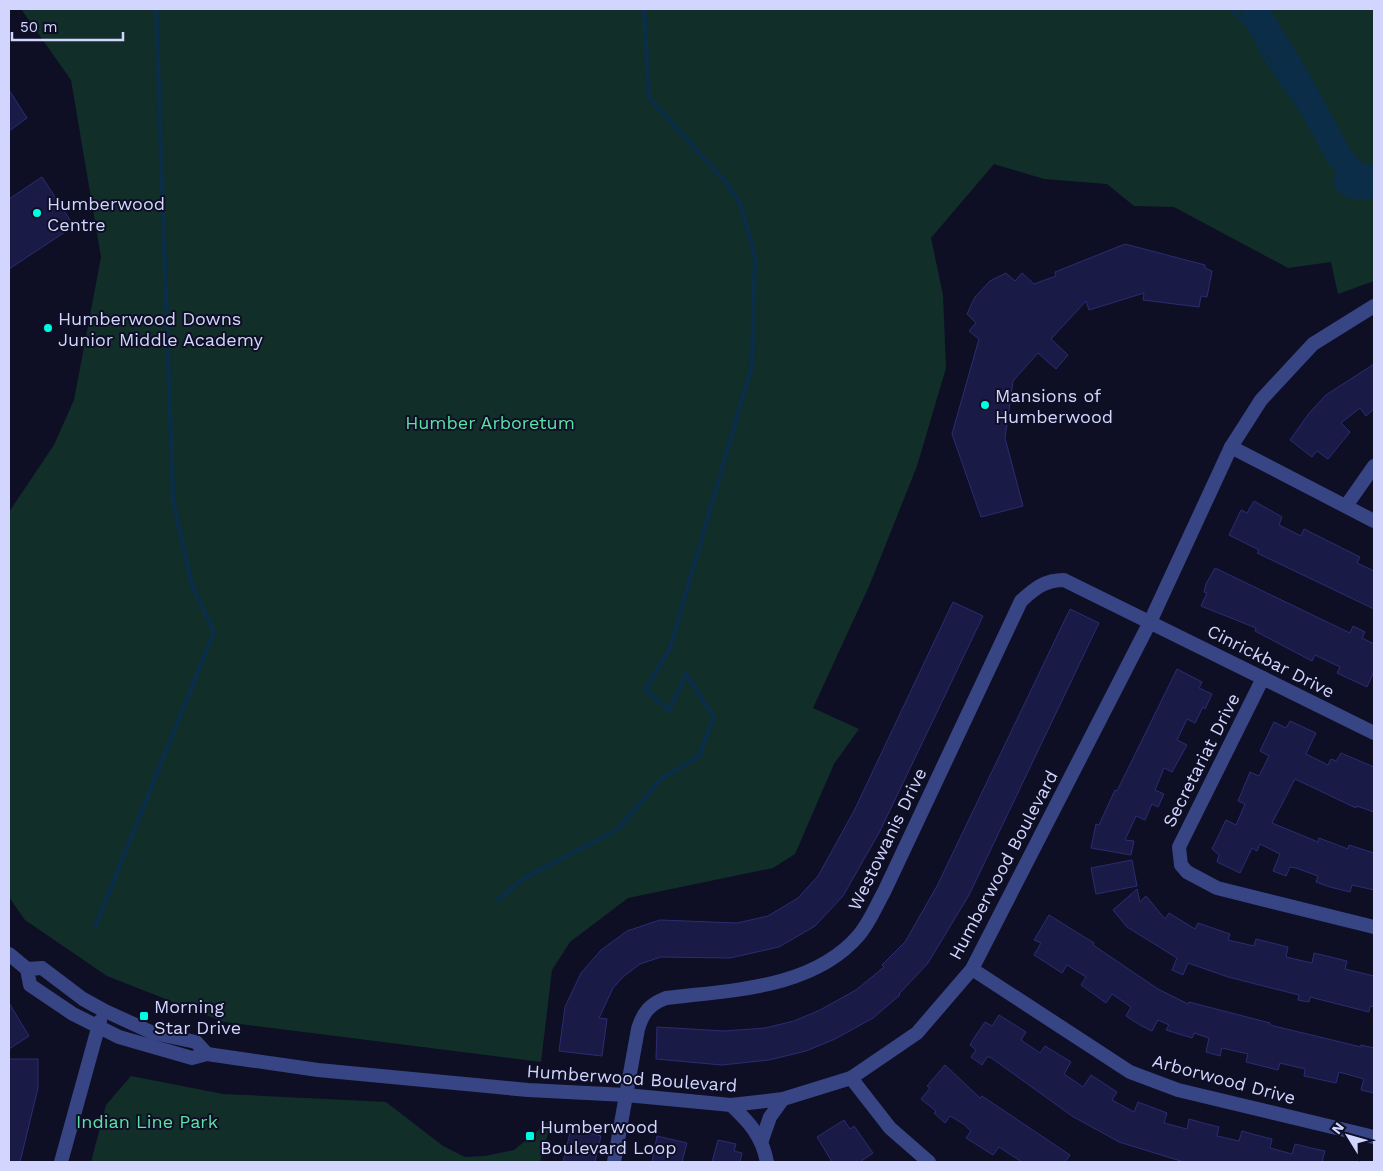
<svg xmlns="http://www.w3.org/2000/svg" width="1383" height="1171" font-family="'Work Sans',sans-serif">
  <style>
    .green { fill: #112f28 }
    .water { fill: #0b2d47 }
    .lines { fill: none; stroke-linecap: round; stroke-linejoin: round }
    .stream { stroke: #0b2d47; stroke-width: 4.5 }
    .river { stroke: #0b2d47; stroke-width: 26 }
    .building { fill: #1a1a46; stroke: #2b2c73 }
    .minor { stroke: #384585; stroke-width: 14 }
    .poi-dot { fill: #00fde3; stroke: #0e0f25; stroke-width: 2 }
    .labels { text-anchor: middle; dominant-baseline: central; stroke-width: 4; stroke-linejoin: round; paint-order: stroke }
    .poi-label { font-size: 18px; fill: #d2d6ff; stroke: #0e0f25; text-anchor: start }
    .park-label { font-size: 18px; fill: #5be2a5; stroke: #0e0f25 }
    .street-label { font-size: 18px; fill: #d2d6ff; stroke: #0e0f25 }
  </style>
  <rect width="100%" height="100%" fill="#0e0f25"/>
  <!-- green -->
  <g class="green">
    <polygon points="21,9 1374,9 1374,281 1338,294 1331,262 1288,268 1174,207 1134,206 1107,184 1044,179 994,164 931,238 943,295 946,368 917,466 870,584 813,708 859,729 834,764 795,854 773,868 628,898 570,942 552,970 541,1062 224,1022 107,976 25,920 9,897 9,512 54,445 74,400 101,257 71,80"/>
    <polygon points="131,1076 223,1094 386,1102 443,1146 465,1157 485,1156 514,1150 552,1119 540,1162 91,1162 106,1105"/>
  </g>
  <!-- water -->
  <path class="water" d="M 1337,160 L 1363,167 L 1374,164 L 1374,199 C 1356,201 1345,200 1333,185 Z"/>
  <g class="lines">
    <!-- stream -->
    <g class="stream">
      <polyline points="1231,9 1248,25 1270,66 1337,160"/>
      <polyline points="498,900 523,879 618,829 661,779 699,756 714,717 686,674 669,710 645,690 670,648 752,365 755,256 740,203 724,180 649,98 644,9"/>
      <polyline points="95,927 214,632 192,585 173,500 156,9"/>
    </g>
    <!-- river -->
    <polyline class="river" points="1255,9 1299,82 1338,154 1353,173 1374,180"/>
  </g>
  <!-- building -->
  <g class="building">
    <polygon points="9,90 27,118 9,131"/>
    <polygon points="42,177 74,226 9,269 9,199"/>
    <polygon points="1125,244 1205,265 1205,268 1212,271 1207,297 1201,296 1199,307 1143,300 1144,293 1089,310 1086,301 1051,339 1068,355 1056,369 1038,353 1013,381 1005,438 1023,506 981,517 952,434 979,339 969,331 976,323 967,314 975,297 990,281 1006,273 1015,281 1022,273 1034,284 1056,276 1055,272"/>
    <polygon points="1374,364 1374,409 1366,416 1360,408 1341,423 1350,432 1328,459 1317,451 1312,457 1290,440 1310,412 1326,395"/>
    <polygon points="1254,501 1282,517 1279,525 1301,536 1304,529 1360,557 1357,563 1374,571 1374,609 1257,553 1259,550 1229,535 1241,510 1247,513"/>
    <polygon points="1215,568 1350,633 1353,626 1365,632 1362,638 1374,644 1374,671 1367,687 1337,673 1340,667 1315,655 1312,661 1255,631 1256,628 1201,606 1207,593 1204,592 1206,584"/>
    <polygon points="953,602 983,616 880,831 843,896 815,926 779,947 730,958 661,957 640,964 623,977 613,988 599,1018 607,1019 602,1056 559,1051 565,1007 581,973 601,950 627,931 660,920 737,923 768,916 798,898 818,876 854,811"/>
    <polygon points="1070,609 1099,623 969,895 928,963 899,994 900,995 873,1018 835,1039 806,1051 769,1060 722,1065 656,1059 657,1027 724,1031 765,1028 794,1021 820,1010 856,990 884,967 882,965 905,942 937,886"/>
    <polygon points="1177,669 1202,682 1199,688 1212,694 1205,709 1203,707 1195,723 1187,719 1177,740 1187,745 1172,772 1164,768 1155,790 1164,794 1158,807 1152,804 1145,820 1136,816 1125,840 1134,841 1131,855 1091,848 1096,824 1099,825 1115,790 1117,791"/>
    <polygon points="1290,721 1316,733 1306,754 1328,765 1331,759 1336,761 1341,753 1374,767 1374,812 1357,806 1356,808 1295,779 1272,823 1318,842 1319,838 1348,849 1349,845 1374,853 1374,890 1352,885 1350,892 1330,887 1316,882 1318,876 1296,868 1290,867 1286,876 1273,871 1280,854 1260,844 1257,851 1252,848 1240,873 1217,862 1219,855 1212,849 1226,820 1236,825 1245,804 1238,801 1250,772 1259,776 1269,756 1260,751 1274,722 1286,728"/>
    <polygon points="1132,860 1137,886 1096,894 1091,868"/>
    <polygon points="1137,889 1140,902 1146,896 1165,919 1169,913 1195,929 1198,923 1230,934 1228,940 1254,946 1256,939 1288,947 1286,957 1312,963 1314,953 1347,961 1345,969 1374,976 1374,1007 1370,1006 1369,1012 1310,997 1309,1002 1298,1000 1299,995 1228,977 1188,963 1183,975 1172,970 1177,958 1127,927 1113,910"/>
    <polygon points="1049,915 1094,943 1093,945 1158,989 1188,1004 1189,1002 1270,1023 1270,1025 1361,1047 1361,1045 1374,1048 1374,1093 1361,1090 1364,1079 1339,1072 1336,1083 1304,1076 1305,1069 1280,1063 1278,1070 1246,1062 1248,1054 1222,1048 1220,1056 1206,1052 1209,1038 1194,1033 1192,1038 1166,1030 1169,1025 1158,1020 1152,1031 1140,1025 1126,1016 1131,1007 1112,994 1106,1003 1081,985 1086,977 1067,965 1062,973 1034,955 1041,943 1034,940"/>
    <polygon points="9,1003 29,1036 9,1049"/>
    <polygon points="999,1015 1026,1032 1021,1040 1040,1053 1045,1046 1071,1062 1064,1074 1083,1087 1091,1075 1117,1092 1112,1100 1134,1112 1138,1102 1167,1113 1164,1123 1187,1129 1189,1119 1203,1123 1219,1127 1217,1136 1239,1141 1242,1131 1256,1135 1272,1139 1270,1148 1292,1154 1295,1144 1311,1148 1325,1151 1322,1162 1184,1162 1119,1142 1072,1116 990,1057 987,1057 982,1065 971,1057 976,1050 970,1045 974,1038 985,1022 992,1026"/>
    <polygon points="9,1059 38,1059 38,1088 20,1162 9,1162"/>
    <polygon points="945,1065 980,1098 982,1096 1070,1155 1065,1162 1022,1162 999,1147 993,1155 966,1138 971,1131 962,1123 950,1116 945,1123 934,1113 936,1111 921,1099 930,1088 927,1086"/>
    <polygon points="844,1120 850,1129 854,1126 873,1153 860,1162 832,1162 817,1137"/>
    <polygon points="571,1129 601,1136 595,1162 563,1162"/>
    <polygon points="657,1136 687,1143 682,1162 652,1162"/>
    <polygon points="718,1140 736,1144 734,1151 742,1153 740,1162 712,1162"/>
  </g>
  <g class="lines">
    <!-- minor -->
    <g class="minor">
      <polyline points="1231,447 1374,521"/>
      <polyline points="1346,506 1374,466"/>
      <polyline points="1263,678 1179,847 1181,865 1187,872 1217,888 1374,927"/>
      <polyline points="9,954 27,969 30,985 73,1014 119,1037 192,1058 207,1054 318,1070 528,1090 626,1095 731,1105 783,1099 851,1078 917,1033 972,969 1150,622 1231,447 1261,400 1313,344 1374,306"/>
      <polyline points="27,969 42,968 83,999 103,1010 153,1033 196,1042 207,1054"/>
      <polyline points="972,969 1130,1072 1178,1090 1374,1137"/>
      <polyline points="851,1078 890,1128 929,1162"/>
      <path d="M 731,1105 C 750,1123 762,1136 767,1162"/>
      <polyline points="762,1140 770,1117 783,1099"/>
      <polyline points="61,1162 100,1021"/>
      <path d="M 614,1162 L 638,1029 C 643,1012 650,1004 666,998 C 731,990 813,989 859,935 C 870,922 876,906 884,892 L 1021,601 C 1035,588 1045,580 1064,580 L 1374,733"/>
    </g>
  </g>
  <!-- markers -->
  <g class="poi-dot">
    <circle cx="37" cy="213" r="5"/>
    <circle cx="48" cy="328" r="5"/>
    <circle cx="985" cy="405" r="5"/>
    <rect x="139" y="1011" width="10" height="10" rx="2.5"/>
    <rect x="525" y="1131" width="10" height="10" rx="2.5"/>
  </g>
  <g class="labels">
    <!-- poi labels -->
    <g class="poi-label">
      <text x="47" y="203">Humberwood<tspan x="47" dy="21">Centre</tspan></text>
      <text x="58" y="318">Humberwood Downs<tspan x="58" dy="21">Junior Middle Academy</tspan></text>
      <text x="995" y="395">Mansions of<tspan x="995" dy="21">Humberwood</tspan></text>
      <text x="154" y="1006">Morning<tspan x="154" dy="21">Star Drive</tspan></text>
      <text x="540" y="1126">Humberwood<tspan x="540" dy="21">Boulevard Loop</tspan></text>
    </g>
    <!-- park labels -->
    <g class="park-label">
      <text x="490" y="422">Humber Arboretum</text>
      <text x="147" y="1121">Indian Line Park</text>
    </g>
    <!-- street labels -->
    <g class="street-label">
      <text transform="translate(1271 661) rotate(27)">Cinrickbar Drive</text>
      <text transform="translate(1201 760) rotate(-63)">Secretariat Drive</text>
      <text transform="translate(887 839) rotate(-64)">Westowanis Drive</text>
      <text transform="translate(1003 865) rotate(-62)">Humberwood Boulevard</text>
      <text transform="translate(632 1078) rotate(4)">Humberwood Boulevard</text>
      <text transform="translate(1224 1079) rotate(15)">Arborwood Drive</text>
    </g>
  </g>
  <!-- border -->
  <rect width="1383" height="1171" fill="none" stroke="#d2d6ff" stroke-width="20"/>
  <!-- north arrow -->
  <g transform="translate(1348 1136) rotate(307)" stroke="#0e0f25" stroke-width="4" paint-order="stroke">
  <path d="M0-4L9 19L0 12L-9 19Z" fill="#d2d6ff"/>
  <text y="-8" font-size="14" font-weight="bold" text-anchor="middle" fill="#d2d6ff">N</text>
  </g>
  <!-- scale -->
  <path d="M12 32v8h111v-8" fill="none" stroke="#d2d6ff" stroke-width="2.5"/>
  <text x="20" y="32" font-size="15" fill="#d2d6ff" stroke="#0e0f25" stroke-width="4" paint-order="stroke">50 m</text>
</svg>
